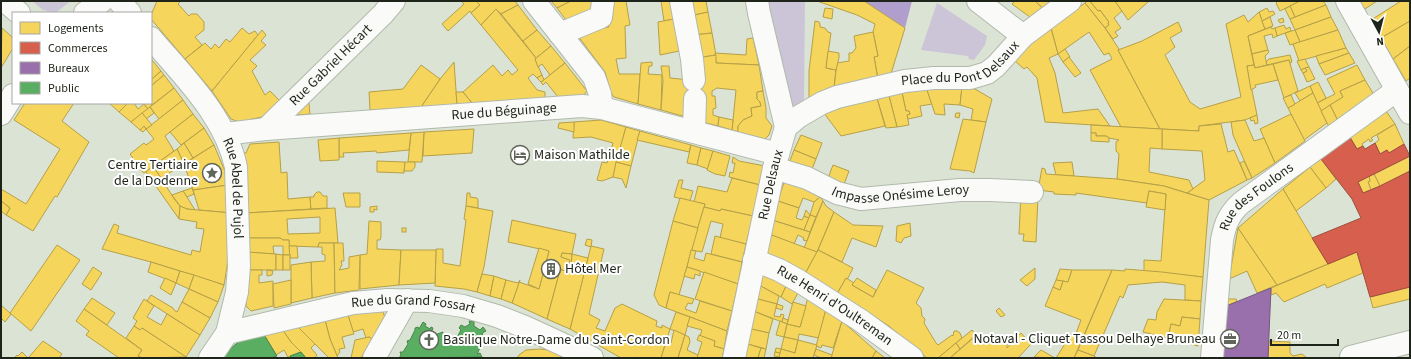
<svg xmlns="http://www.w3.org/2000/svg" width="1411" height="359" font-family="'Source Sans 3',sans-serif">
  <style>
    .green { fill: #cbc5d7 }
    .water { fill: #b09ecc }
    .homes { fill: #f6d55c; stroke: #b5a048; fill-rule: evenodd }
    .shops { fill: #d6604d; stroke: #9f4e3d }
    .offices { fill: #9970ab; stroke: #74597f }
    .public { fill: #5aae61; stroke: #48854b }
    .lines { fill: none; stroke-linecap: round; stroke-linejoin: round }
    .minor-casing { stroke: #b1b9ac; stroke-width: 24 }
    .minor { stroke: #fafbf9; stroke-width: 22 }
    .labels { text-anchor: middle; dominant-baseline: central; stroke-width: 4; stroke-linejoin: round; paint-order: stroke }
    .street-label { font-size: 14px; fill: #1e2419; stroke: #fff }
    .poi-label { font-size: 14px; fill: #1e2419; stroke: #fff; text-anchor: start }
  </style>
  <rect width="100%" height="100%" fill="#dbe4d4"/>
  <!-- green -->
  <g class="green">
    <polygon points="32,1 71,1 55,13 43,10"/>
    <polygon points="762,1 805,1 804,103 787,114"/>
    <polygon points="937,3 987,36 985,45 974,60 969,59 968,56 921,50"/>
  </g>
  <!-- water -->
  <polygon class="water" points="864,1 912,1 905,28"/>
  <!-- homes -->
  <g class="homes">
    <polygon points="157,1 181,1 178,4 189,16 191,14 197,14 204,22 204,30 195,37 202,45 185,59 151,19 151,15"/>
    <polygon points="461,1 476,1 480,5 471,13 470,11 448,31 442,24 464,4"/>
    <polygon points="476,1 515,1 518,5 501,14 496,9 481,25 471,13 480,5"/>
    <polygon points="551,1 571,1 557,8"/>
    <polygon points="571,1 593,1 595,8 566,20 557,8"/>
    <polygon points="610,1 626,1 630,25 625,26 626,58 616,59 619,74 640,74 638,104 614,97 611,93 605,72 578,36 579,32 609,27 608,13"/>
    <polygon points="661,1 675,1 679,18 664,21"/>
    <polygon points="687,1 706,1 708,12 690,16"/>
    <polygon points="817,1 864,1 905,28 890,77 878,79 874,57 878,56 873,32 875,24 857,15"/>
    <polygon points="1015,1 1035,1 1046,11 1034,20 1012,4"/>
    <polygon points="1035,1 1059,1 1046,11"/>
    <polygon points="1087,1 1090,1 1098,11 1100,10 1109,22 1108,23 1109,25 1105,28 1085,3"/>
    <polygon points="1090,1 1115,1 1122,11 1114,18 1121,28 1115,32 1118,36 1113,39 1105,28 1109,25 1108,23 1109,22 1100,10 1098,11"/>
    <polygon points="1115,1 1149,1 1128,20"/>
    <polygon points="1278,1 1300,1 1280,11 1276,3"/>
    <polygon points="1300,1 1323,1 1326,5 1295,17 1290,6"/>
    <polygon points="1359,1 1377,1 1365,9"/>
    <polygon points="1401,1 1410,1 1410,21 1381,38 1371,20"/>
    <polygon points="1085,3 1105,28 1119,49 1118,50 1160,129 1121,127 1090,70 1112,59 1109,53 1104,55 1089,32 1058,54 1051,28"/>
    <polygon points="518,5 537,30 523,41 501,14"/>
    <polygon points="1326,5 1331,17 1295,30 1290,19"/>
    <polygon points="1290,6 1295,17 1290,19 1285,9"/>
    <polygon points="825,8 833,9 832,19 823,17"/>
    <polygon points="1267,8 1269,12 1273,11 1275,14 1262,21 1259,12"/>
    <polygon points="496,9 536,58 535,59 542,75 537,78 533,74 528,78 537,90 545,92 545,98 472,103 463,92 493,65 502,76 508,70 512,75 518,70 481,25"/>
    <polygon points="708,12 712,33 693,35 690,16"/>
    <polygon points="1259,12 1265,29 1248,36 1254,65 1247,66 1257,115 1245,120 1199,126 1199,131 1160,129 1118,50 1142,41 1178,22 1182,31 1170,38 1175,47 1165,55 1190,102 1200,109 1241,97 1226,24 1244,15 1248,22"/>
    <polygon points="1270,17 1273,26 1265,29 1262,21"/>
    <polygon points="1331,17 1338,30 1300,42 1295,30"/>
    <polygon points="679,18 684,50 660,55 658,22"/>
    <polygon points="1283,18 1284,22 1280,23 1278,20"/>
    <polygon points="815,21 819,22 820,24 820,27 825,28 828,32 831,33 826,68 836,70 834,88 809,99 809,71"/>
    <polygon points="1410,21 1410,46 1393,59 1381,38"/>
    <polygon points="1050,25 1058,54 1049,58 1055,73 1063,113 1098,109 1110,126 1045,122 1037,78 1027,67 1024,69 1015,61 1034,37"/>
    <polygon points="1284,25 1286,29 1290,27 1291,31 1277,36 1275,28"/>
    <polygon points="1271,27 1272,29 1275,28 1277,36 1273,38 1272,34 1264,36 1268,50 1252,54 1248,36"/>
    <polygon points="2,28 11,36 13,40 13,48 1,68"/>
    <polygon points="242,28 249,34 255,31 258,35 212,91 185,59 205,43 211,49 215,44 219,48 226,39 230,42"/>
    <polygon points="262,30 266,35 261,41 266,45 250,60 257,66 252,71 265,95 270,91 282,103 271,115 239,122 231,119 212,91"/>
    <polygon points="537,30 551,46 536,58 523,41"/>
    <polygon points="1295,30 1300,42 1290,45 1285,33"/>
    <polygon points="1338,30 1346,48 1299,61 1293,44"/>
    <polygon points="873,32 878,56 874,57 878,79 834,88 837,63 849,61 849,53 852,53 856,48 854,36"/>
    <polygon points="712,33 716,55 697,58 693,35"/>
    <polygon points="753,38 759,65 716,63 715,53 746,55 747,39"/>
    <polygon points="551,46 565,63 550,75 542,64 538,67 535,59"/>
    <polygon points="1410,46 1410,78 1406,81 1393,59"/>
    <polygon points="1346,48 1349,53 1319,64 1316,56"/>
    <polygon points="1065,49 1070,57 1063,62 1058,54"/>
    <polygon points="1268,50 1269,52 1265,56 1267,65 1255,68 1252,54"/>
    <polygon points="828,51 839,53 839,58 836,70 826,68"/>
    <polygon points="1349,53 1355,63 1325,75 1319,64"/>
    <polygon points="716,55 716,63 759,65 763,91 757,92 757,99 760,102 761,106 751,108 752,116 743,120 740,124 738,126 738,132 732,130 736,90 717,88 712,91 712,96 715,96 716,108 713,109 713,115 719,117 718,126 702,122 697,58"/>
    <polygon points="1290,55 1292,62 1290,63 1289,60 1267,65 1266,62 1269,59"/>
    <polygon points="1069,57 1081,73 1075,77 1063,62"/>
    <polygon points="1305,59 1309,67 1301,70 1297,61"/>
    <polygon points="152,60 161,71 151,80 151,61"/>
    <polygon points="1289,60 1298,91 1284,98 1273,64"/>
    <polygon points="454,62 457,104 421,107 440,79"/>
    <polygon points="652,62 652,66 649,66 648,74 662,75 661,110 638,104 641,63"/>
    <polygon points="565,63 587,91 584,95 558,97 546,82 543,85 541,82"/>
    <polygon points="1273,64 1278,80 1255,85 1256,87 1251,90 1247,66 1254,65 1255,68"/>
    <polygon points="421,65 440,79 421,107 370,110 369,92 403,89"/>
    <polygon points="1357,65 1365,80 1340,91 1343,97 1321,111 1317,103 1335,94 1327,79"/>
    <polygon points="661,66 669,66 670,78 690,80 693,119 661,110 663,81"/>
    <polygon points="1309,67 1315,79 1307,82 1303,73 1307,71 1305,68"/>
    <polygon points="1305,68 1307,71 1303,73 1301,70"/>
    <polygon points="161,71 164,75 151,86 151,80"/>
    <polygon points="164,75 174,88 152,105 151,103 151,86"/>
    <polygon points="542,75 544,80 541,82 537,78"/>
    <polygon points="1365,80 1374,95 1338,121 1330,105 1343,97 1340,91"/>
    <polygon points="1318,82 1326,98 1317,103 1310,86"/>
    <polygon points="1310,86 1313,93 1300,101 1295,93"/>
    <polygon points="926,87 932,104 920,106 922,116 908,119 907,115 910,114 909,111 906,111 901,88"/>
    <polygon points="926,87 962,87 960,105 944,104 945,115 935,114"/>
    <polygon points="962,87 975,89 992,99 986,122 971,120 973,109 960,105"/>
    <polygon points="174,88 183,100 159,119 150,107"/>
    <polygon points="901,88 906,111 909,111 910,114 907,115 909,125 897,127 888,92"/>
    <polygon points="763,91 766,108 766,118 772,126 769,135 765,139 738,132 738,126 743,120 752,116 751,108 761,106 760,102 757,99 757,92"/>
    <polygon points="456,92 463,92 472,103 457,104"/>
    <polygon points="888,92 897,127 886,128 876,95"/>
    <polygon points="1313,93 1327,123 1304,140 1288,108"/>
    <polygon points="308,94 310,114 297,115 293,108"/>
    <polygon points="876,95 885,126 841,136 824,113"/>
    <polygon points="1291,95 1295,104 1288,108 1283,98"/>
    <polygon points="183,100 193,114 165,136 174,151 144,173 136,166 138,165 130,154 144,143 146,145 154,139 146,129"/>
    <polygon points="25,103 74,103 62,121 89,142 57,197 55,196 33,231 6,215 10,208 1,201 1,189 26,204 60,149 14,120"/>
    <polygon points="109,103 128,103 119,112"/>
    <polygon points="128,103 134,103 138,109 144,104 148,109 131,122 119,112"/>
    <polygon points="143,103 151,103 152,105 148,109"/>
    <polygon points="1330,105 1338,121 1329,127 1321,111"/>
    <polygon points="150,107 154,113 146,119 142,113"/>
    <polygon points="1384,108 1395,124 1371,138 1373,140 1370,142 1369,139 1362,144 1363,146 1357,149 1348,134"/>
    <polygon points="142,113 152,125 146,129 144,126 140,130 131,122"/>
    <polygon points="956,113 960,113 959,118 955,117"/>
    <polygon points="193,114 204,128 181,145 170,132"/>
    <polygon points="1291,114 1305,141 1275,163 1260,129"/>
    <polygon points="1257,115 1258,123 1255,124 1254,120 1251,121 1250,118"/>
    <polygon points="719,117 733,120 732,130 718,126"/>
    <polygon points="963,119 986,122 974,173 970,171 950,169"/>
    <polygon points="601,120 626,127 613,177 602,181 597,180 602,162 607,163 613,143 591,137 573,138 574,122"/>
    <polygon points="1245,120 1254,141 1264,138 1275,163 1252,178 1233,135 1231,122"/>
    <polygon points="574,122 574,132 558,128 559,123"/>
    <polygon points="1221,124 1228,152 1234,150 1247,180 1209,200 1187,193 1205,180 1202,151 1162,149 1162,129 1199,131 1199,126"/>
    <polygon points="1395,124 1404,144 1389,153 1387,150 1380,154 1375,143 1379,140 1377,135"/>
    <polygon points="1091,125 1162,129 1162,149 1150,148 1149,172 1189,180 1193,189 1187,193 1164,186 1117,179 1119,154 1116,151 1116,142 1119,140 1109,138 1106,136 1096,136 1096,133 1091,133"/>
    <polygon points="144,126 146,129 143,132 140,130"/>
    <polygon points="626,127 640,131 631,166 616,162"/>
    <polygon points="204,128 214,145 193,158 184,143"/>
    <polygon points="474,129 472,153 423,156 424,132"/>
    <polygon points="640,131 691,145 689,152 637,140"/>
    <polygon points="424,132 422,162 408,162 411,133"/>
    <polygon points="411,133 409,150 377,153 376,151 343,153 344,157 339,157 339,138"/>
    <polygon points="1091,133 1096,133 1096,136 1106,136 1109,138 1109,142 1091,141"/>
    <polygon points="801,135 822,143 816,159 794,150"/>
    <polygon points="339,138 339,160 320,161 318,140"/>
    <polygon points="279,142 281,173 287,172 288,199 310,197 311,209 246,213 246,175 244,153 246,153 250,144"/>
    <polygon points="184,143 193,158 184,164 177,149"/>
    <polygon points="214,145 224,169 228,185 193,190 184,164"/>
    <polygon points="691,145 701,148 697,165 687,163"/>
    <polygon points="701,148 713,151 708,169 697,165"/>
    <polygon points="177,149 184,164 161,178 153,166"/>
    <polygon points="794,150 816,159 810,174 788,166"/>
    <polygon points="713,151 730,156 725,176 715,174 707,170"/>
    <polygon points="1410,156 1410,171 1380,186 1374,174"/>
    <polygon points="733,157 739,161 765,166 760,185 729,177 730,172 733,173 735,163 732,163"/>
    <polygon points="1321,159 1336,179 1326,188 1310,167"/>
    <polygon points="377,161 405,162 404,173 377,172"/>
    <polygon points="1244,161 1252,178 1247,180 1240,163"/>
    <polygon points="405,162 415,162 415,167 412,171 404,171"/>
    <polygon points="616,162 631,166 626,188 622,179 613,177"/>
    <polygon points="1072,162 1074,176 1056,175 1053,163"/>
    <polygon points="833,165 849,171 843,187 827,181"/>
    <polygon points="153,166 175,200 180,206 179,219 146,172"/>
    <polygon points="1310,167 1326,188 1296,211 1283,189"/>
    <polygon points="1042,168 1045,169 1046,174 1117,179 1164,186 1209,200 1203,277 1144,271 1144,260 1161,261 1166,194 1149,191 1147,203 1076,193 1076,195 1054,194 1054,192 1038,190"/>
    <polygon points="1374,174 1380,186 1371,190 1368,182 1370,181 1369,176"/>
    <polygon points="786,176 820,197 814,202 803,198 799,208 778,201"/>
    <polygon points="1369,176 1370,181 1368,182 1371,190 1363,193 1358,182"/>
    <polygon points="732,178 760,185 753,216 721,209 720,211 704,207 705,204 694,202 698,186 727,192"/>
    <polygon points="679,180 683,180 681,188 693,191 690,201 674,197"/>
    <polygon points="228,185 232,213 199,210 193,190"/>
    <polygon points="192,188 194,194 187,197 183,191"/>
    <polygon points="1283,189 1328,264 1277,285 1238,228"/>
    <polygon points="183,191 187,197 195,210 187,209 180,206 172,195"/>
    <polygon points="1149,191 1166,194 1165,210 1146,207"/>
    <polygon points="317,192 320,192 323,196 327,196 327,208 311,209 310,197 314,197 314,195"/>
    <polygon points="343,193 360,193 360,207 346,207"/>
    <polygon points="467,193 470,193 470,197 477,198 478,200 478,208 466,206"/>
    <polygon points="1021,193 1038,196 1036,242 1023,241 1024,234 1019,234"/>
    <polygon points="820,197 823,201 816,217 810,215 814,202"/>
    <polygon points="680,198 705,204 698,228 673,221"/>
    <polygon points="1,201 10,208 6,215 1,211"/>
    <polygon points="778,201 799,208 796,218 802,220 804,216 809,218 804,230 772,220"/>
    <polygon points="823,201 826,206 834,212 817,252 804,248"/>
    <polygon points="180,206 187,209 232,213 227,267 224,285 151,262 102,249 114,224 119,226 117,233 191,255 192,250 200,252 204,229 196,228 197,222 179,219"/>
    <polygon points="377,206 377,210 374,209 374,212 370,212 370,207"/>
    <polygon points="466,206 493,211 484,267 477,292 464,289 435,286 436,249 443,249 443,263 460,266 466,220 464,219"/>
    <polygon points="704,207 720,211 721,209 753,216 746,244 720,238 723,224 711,221 702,252 691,250"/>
    <path d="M 335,208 L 338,243 L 319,243 L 318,247 L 289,246 L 289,240 L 283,240 L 280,238 L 246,238 L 246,213 ZM 320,217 L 320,233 L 288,234 L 287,219 Z"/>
    <polygon points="806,210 810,215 809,218 804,216"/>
    <polygon points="834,212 853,225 883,226 876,247 852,238 842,262 818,250"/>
    <polygon points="810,215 816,217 810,232 804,230"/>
    <polygon points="512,220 576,234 572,254 562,253 561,257 570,260 566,271 557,269 556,274 559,274 547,319 512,303 519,282 539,289 549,251 508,242"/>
    <polygon points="772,220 810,232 807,241 803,240 804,238 798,235 794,244 769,234"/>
    <polygon points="369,221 381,222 381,237 380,240 377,240 377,249 401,250 399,285 360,289 360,255 367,254"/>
    <polygon points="673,221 698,228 679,295 670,292 666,308 659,305 654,295"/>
    <polygon points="910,223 911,236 904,238 901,243 896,241 897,226"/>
    <rect x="402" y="228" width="4" height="4"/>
    <polygon points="1238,228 1277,285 1257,293 1247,271 1229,279"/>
    <polygon points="769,234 817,252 805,274 765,257"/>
    <polygon points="715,236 746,244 742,262 711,254"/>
    <polygon points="246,238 280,238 283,240 289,240 290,255 283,255 283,246 273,246 274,254 246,252"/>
    <polygon points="587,239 592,240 591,247 585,245"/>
    <polygon points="319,243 334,243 335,293 312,298 311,262 325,261 325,255 322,254 322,247 318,247"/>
    <polygon points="334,243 343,243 344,261 341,261 342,265 339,270 349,268 349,257 360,255 359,290 335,293"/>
    <polygon points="57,245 80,260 31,331 10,313"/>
    <polygon points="289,246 297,246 298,258 290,258"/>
    <polygon points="591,246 604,249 589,314 600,320 596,328 605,331 615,308 622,304 657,321 656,326 662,328 662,325 670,329 661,358 638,358 636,357 635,358 621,358 570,329"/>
    <polygon points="539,248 549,251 539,289 528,284"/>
    <polygon points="401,250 436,250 435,283 399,285"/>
    <polygon points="691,250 696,251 694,258 704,261 706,253 742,262 738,284 687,267"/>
    <polygon points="818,250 853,268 847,280 846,278 837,294 805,274"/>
    <polygon points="246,252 276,254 276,270 246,270"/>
    <polygon points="1357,252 1363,273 1327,288 1325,284 1284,302 1276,293 1271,295 1271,288"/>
    <polygon points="562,253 572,254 571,267 585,270 570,329 547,319 559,274 556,274 557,269 566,271 570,260 561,257"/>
    <polygon points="276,254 283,255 283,270 276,270"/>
    <polygon points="572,254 588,258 585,270 571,267"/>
    <rect x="283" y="255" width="7" height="15"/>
    <polygon points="151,262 180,271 176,283 148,272"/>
    <polygon points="311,262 312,298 291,303 291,265"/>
    <polygon points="93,267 102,273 91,290 82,284"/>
    <polygon points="687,267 700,271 700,276 695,274 694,279 684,276"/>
    <polygon points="1035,268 1035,279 1027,286 1020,280"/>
    <polygon points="1060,269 1072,270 1068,282 1056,280"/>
    <polygon points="1125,269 1162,272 1203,277 1201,301 1185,300 1185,285 1162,282 1128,285 1123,298 1120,296 1094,356 1078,350 1112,270 1125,271"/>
    <polygon points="246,270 262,270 262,275 259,275 259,283 273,281 273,306 251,311 246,306"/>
    <polygon points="267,270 273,271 272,275 267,276"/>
    <polygon points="887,270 924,288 916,303 921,308 922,316 925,319 924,323 936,343 938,345 952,335 953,336 954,331 957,331 960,333 962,338 938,358 927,358 889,326 837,294 846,278 854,283 852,285 873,297"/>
    <polygon points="1072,270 1112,270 1074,358 1056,358 1071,334 1075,336 1081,320 1045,306 1053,287 1060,290 1063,281 1068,282"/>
    <polygon points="180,271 194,275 189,289 176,283"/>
    <polygon points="760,271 787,284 781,297 757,284"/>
    <polygon points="704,272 738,284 732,311 695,299"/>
    <polygon points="482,274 494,276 490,296 477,292"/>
    <polygon points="194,275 224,285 218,302 189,289"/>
    <polygon points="494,276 506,280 501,299 490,296"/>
    <polygon points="165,278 176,283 171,295 160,288"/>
    <polygon points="857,278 876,290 873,297 852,285"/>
    <polygon points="291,280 291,304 274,308 273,284"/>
    <polygon points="506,280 518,283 520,280 512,303 501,299"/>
    <polygon points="1056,280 1063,281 1060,290 1053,287"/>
    <polygon points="757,284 779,296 777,304 754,298"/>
    <polygon points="787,284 799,291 792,304 781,297"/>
    <polygon points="1410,287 1410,299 1373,308 1370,297"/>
    <polygon points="189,289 218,302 210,318 182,302"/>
    <polygon points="670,292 694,299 692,304 688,303 685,309 696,313 700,301 732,311 727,331 666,308"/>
    <polygon points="151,295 173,308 174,310 177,312 182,302 210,318 200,335 147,301"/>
    <polygon points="808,297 826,309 819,338 799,334 798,340 784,337 787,324 800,327"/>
    <polygon points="92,298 115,313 107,325 84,309"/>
    <polygon points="754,298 777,304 774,316 780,317 781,314 784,315 782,322 751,310"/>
    <polygon points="144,299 154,306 147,317 161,325 167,314 200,335 186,357 142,328 140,330 134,326 137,321 133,318"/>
    <polygon points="1164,299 1201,301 1200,319 1182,317 1180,326 1171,324 1168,338 1143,332 1148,319 1156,320 1157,312"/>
    <polygon points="1227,299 1236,299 1237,302 1226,306"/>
    <polygon points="793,302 806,306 800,327 787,324"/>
    <polygon points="777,304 783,306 782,310 776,308"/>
    <polygon points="1,305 11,314 5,322 1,318"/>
    <polygon points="382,308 385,318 372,339 369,337 366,338 363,329 353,332 348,315"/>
    <polygon points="999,308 1005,315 1001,317 996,311"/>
    <polygon points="84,309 142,350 138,356 142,358 119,358 86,335 89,331 76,321"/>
    <polygon points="826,309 842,321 833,348 822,345 821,348 816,346"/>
    <polygon points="751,310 773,319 769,333 747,328"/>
    <polygon points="676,312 690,317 685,335 670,329"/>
    <polygon points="348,315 354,334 342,337 345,348 339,349 340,352 337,356 330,339 325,320"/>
    <polygon points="690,317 727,331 724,349 714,346 715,341 700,336 702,330 687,326"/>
    <polygon points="1182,317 1200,319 1198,346 1168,338 1171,324 1180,326"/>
    <polygon points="783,318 788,320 787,324 782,322"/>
    <polygon points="325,320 330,339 338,358 329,358 296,325"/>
    <polygon points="780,321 787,324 784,337 776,335"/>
    <polygon points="842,321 876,351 872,358 831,358"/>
    <polygon points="296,325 315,344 311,348 317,355 315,358 306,358 291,342 282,329"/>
    <polygon points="134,326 140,330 142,328 186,357 142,358 138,356 142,350 126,338"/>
    <polygon points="747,328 769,333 766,349 744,343"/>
    <polygon points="282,329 291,342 301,352 288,357 284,350 276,355 263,333"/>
    <polygon points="674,330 685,335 678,358 661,358 666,342 671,343"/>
    <polygon points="972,330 976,335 960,349 956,343"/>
    <polygon points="1021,333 1031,344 1018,358 950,358 978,334 989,344 994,338 1000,337 1007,344 1007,348"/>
    <polygon points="685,335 689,337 690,342 687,350 698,355 697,358 678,358"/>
    <polygon points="699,335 715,341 714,346 724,349 722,358 697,358 702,342 697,340"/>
    <polygon points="369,337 372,339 361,358 351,358 355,340"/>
    <polygon points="784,337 798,340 795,353 781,349"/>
    <polygon points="798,340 817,345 813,358 778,358 781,349 795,353"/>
    <polygon points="43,341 62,354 59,358 28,358"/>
    <polygon points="1269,341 1290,342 1290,353 1293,356 1302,354 1307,358 1268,358"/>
    <polygon points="744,343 761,348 758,358 741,358"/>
    <polygon points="956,343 960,349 950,358 938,358"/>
    <polygon points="761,348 766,349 764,358 758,358"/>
    <polygon points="776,348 781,349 780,353 775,352"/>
    <polygon points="540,349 549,350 570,358 517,358 519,355 526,350"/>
    <polygon points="816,349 832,355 831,358 821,358 814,355"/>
    <polygon points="1041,350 1055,358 1034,357"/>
    <polygon points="1078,350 1094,356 1097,358 1074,358"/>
    <polygon points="876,351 885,358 872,358"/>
    <polygon points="22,352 28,358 14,358 17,355 18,356"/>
    <polygon points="775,352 780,353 779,357 774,356"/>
  </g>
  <!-- shops -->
  <polygon class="shops" points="1348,134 1357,149 1363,146 1365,149 1375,143 1380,154 1387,150 1389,153 1404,144 1410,156 1358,182 1363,193 1380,186 1410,171 1410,287 1370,297 1357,252 1328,264 1312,238 1361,218 1352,199 1321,159"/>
  <!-- offices -->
  <polygon class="offices" points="1271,288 1268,358 1223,358 1226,306"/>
  <!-- public -->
  <g class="public">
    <polygon points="469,321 474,321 474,326 480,330 483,327 486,331 482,333 484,338 488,339 487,343 483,342 477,354 480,353 482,357 399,358 401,355 400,352 403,352 408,344 407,341 410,340 415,330 415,328 418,327 419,329 423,322 426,324 425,326 430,329 431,327 433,328 430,335 432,336 443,332 443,337 451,341 451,339 455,338 455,341 461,330 459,328 461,325 465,327 470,324"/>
    <polygon points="263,333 277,356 271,358 224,358 221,356 245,337"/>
    <polygon points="301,352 306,358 292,358 290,356"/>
  </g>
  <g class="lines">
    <!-- minor casing -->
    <g class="minor-casing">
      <g id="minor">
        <polyline points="5,1 19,13"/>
        <polyline points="119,1 130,13"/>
        <polyline points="534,1 594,77 600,94 602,108"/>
        <polyline points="681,1 692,59 694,80"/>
        <polyline points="757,1 759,13 786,127"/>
        <polyline points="978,1 1023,36"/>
        <polyline points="1347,1 1410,113"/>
        <polyline points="85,13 102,1"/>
        <polyline points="560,34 601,17 603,1"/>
        <path id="s1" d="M 151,38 C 184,77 225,116 236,167 L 239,266 L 237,292 L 227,333 L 210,358"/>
        <polyline points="1,114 13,95"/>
        <path id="s2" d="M 266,129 L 383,14 L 394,1"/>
        <polyline points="694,131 695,99"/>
        <path id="s3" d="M 225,134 L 266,129 L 582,106 L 602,108 L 778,154"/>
        <path id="s4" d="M 774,168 L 807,178 L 837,193 L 861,199 L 960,190 L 990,190 L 1032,192"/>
        <path id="s5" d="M 754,260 L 779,270 L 799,281 L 860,320 L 912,358"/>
        <path id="s6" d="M 227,333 L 353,303 L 388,300 L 429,301 L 463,306 L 497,316 L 525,327 L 592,358"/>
        <polyline points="1351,357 1410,342"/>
        <polyline points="374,358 407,300"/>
        <path id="s7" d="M 734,358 L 774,168 L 786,127 L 798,117 L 822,103 L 837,97 L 905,81 L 934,78 L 970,78 L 987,73 L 996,66 L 1023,36 L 1070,1"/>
        <path id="s8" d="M 1212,358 L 1222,240 C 1225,224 1229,214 1241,203 L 1397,90"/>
      </g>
    </g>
    <!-- minor -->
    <use href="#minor" class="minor"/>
  </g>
  <!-- icons -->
  <defs>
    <g id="hotel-ring" transform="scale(1)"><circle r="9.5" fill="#fff" stroke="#60675a" stroke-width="1.5"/><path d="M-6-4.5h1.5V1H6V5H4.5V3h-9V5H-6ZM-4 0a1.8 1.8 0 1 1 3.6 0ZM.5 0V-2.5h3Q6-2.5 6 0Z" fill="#60675a"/></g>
    <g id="sight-ring" transform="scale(1)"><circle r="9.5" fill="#fff" stroke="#60675a" stroke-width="1.5"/><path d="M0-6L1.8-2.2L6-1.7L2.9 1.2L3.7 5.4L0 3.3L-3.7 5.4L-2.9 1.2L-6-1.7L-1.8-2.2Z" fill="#60675a"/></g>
    <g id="building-ring" transform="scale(1)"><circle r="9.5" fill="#fff" stroke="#60675a" stroke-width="1.5"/><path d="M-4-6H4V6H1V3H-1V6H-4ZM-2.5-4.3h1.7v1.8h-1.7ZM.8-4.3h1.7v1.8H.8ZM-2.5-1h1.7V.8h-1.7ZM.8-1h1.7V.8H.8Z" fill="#60675a"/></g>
    <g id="office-ring" transform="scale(1)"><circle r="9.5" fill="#fff" stroke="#60675a" stroke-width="1.5"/><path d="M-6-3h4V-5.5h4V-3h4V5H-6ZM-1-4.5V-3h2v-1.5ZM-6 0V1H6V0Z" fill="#60675a"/></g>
    <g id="church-ring" transform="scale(1)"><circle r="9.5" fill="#fff" stroke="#60675a" stroke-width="1.5"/><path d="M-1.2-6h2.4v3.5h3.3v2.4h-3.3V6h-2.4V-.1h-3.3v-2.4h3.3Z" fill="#60675a"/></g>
  </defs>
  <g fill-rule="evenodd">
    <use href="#hotel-ring" x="520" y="155"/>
    <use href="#sight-ring" x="212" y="173"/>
    <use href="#building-ring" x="551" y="269"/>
    <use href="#office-ring" x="1230" y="339"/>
    <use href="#church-ring" x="429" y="340"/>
  </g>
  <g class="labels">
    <!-- street labels -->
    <g class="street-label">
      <text stroke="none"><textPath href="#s7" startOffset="427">Place du Pont Delsaux</textPath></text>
      <text stroke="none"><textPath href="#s2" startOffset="91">Rue Gabriel Hécart</textPath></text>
      <text stroke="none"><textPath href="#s3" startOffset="280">Rue du Béguinage</textPath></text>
      <text stroke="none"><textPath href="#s7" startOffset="177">Rue Delsaux</textPath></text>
      <text stroke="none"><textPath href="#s1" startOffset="177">Rue Abel de Pujol</textPath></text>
      <text stroke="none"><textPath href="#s4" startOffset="132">Impasse Onésime Leroy</textPath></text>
      <text stroke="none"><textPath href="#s8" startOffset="176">Rue des Foulons</textPath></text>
      <text stroke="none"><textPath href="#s5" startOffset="93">Rue Henri d'Oultreman</textPath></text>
      <text stroke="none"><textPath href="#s6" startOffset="190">Rue du Grand Fossart</textPath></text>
    </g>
    <!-- poi labels -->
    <g class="poi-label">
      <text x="534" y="155">Maison Mathilde</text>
      <text x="198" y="165" text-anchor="end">Centre Tertiaire<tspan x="198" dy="16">de la Dodenne</tspan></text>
      <text x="565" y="269">Hôtel Mer</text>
      <text x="1216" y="339" text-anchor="end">Notaval - Cliquet Tassou Delhaye Bruneau</text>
      <text x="443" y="340">Basilique Notre-Dame du Saint-Cordon</text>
    </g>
  </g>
  <!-- border -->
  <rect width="1411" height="359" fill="none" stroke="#1e2419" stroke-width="4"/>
  <!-- legend -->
  <rect x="12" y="12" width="140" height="92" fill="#ffffff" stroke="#a5a7a3"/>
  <rect x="20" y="22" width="20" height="12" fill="#f6d55c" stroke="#a5a7a3"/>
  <text x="48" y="32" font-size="12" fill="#1e2419">Logements</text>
  <rect x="20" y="42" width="20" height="12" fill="#d6604d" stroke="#a5a7a3"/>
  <text x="48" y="52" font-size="12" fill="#1e2419">Commerces</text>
  <rect x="20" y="62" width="20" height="12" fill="#9970ab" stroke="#a5a7a3"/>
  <text x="48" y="72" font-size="12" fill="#1e2419">Bureaux</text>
  <rect x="20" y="82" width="20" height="12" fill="#5aae61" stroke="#a5a7a3"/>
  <text x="48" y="92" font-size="12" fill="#1e2419">Public</text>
  <!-- north arrow -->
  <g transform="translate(1379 32) rotate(173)" stroke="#ffffff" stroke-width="3" paint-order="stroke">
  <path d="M0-3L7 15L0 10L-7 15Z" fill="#1e2419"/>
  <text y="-6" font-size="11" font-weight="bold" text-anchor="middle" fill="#1e2419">N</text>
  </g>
  <!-- scale -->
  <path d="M1271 339v6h67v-6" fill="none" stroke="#1e2419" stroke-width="2"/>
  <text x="1277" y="339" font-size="12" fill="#1e2419" stroke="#ffffff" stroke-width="3" paint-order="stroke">20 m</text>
</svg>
